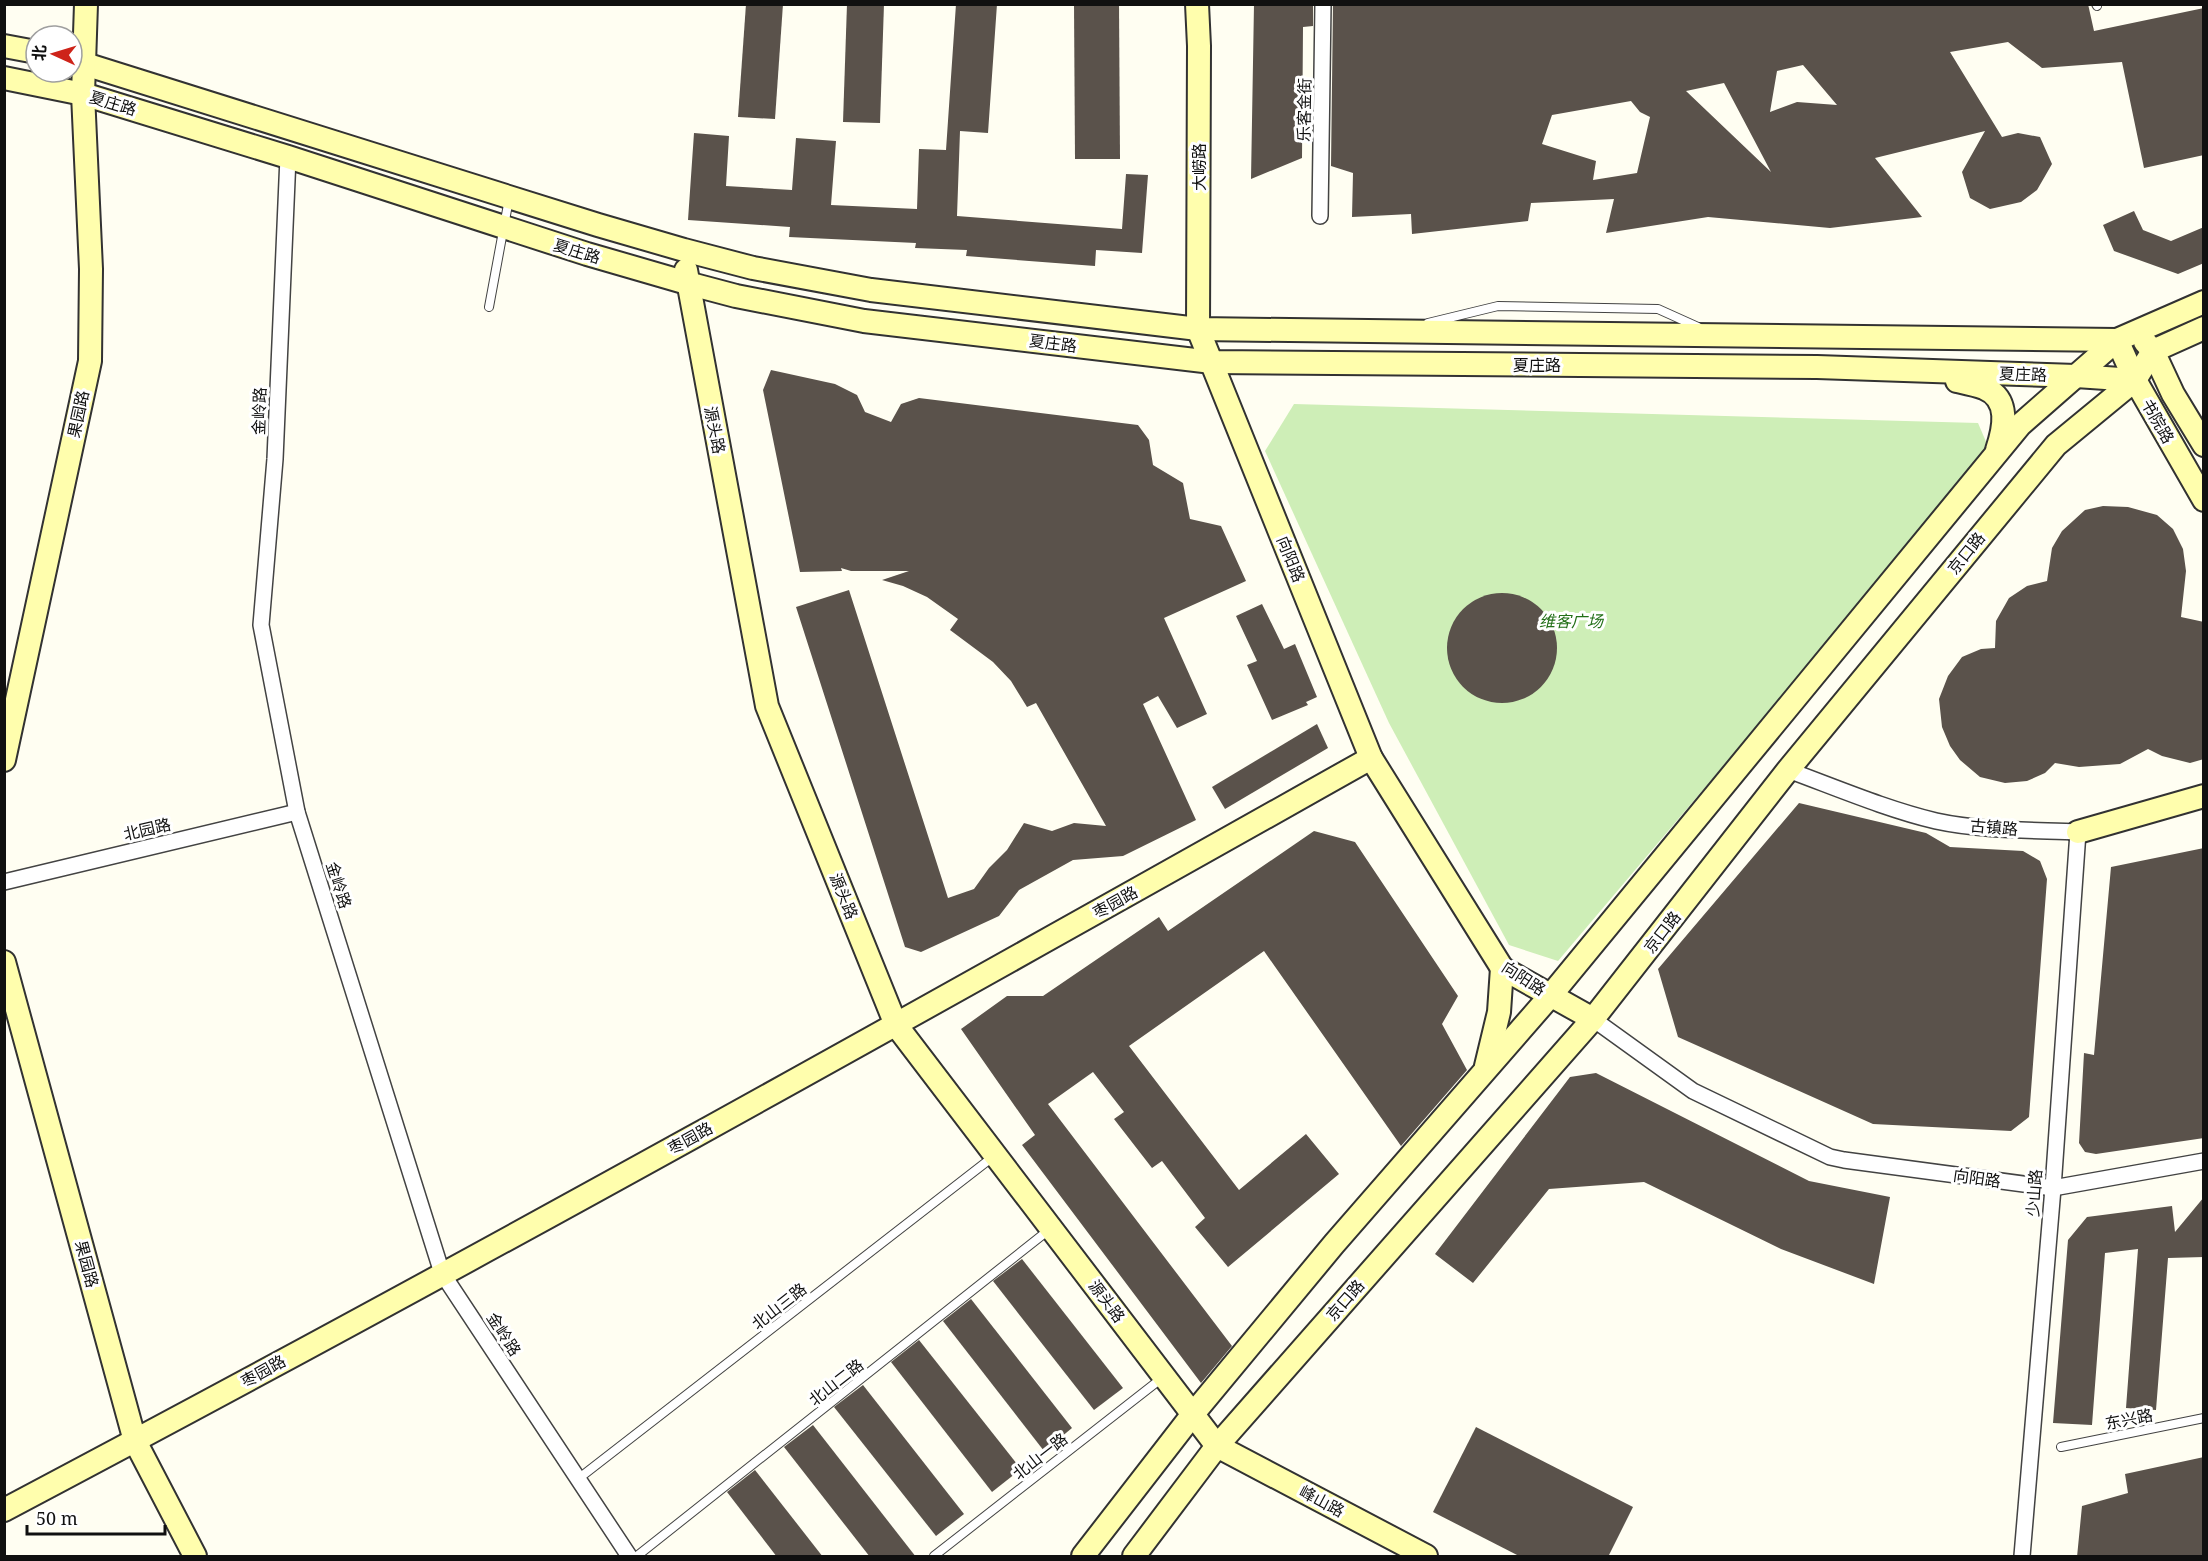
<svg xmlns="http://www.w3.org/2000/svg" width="2208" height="1561" font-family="'Noto Serif','Noto Sans SC',serif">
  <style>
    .green { fill: #ceeeb7 }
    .building { fill: #5a524b; fill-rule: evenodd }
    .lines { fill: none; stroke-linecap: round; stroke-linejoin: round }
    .lane-casing { stroke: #434343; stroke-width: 10 }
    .street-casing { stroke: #434343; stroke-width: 18 }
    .secondary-casing { stroke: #323232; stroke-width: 26 }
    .lane { stroke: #fff; stroke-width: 8 }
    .street { stroke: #fff; stroke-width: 15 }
    .secondary { stroke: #fffead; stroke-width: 22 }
    .labels { text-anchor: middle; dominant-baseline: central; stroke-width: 6; stroke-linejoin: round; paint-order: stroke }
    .street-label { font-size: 16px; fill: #101010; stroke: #fff }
    .park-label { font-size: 16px; font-style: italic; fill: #226f18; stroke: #fff }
  </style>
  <rect width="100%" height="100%" fill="#fffef2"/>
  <!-- green -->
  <polygon class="green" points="1294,404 1978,423 1990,451 1558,961 1509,945 1389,723 1265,451"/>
  <!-- building -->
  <g class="building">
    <polygon points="746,4 783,4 775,119 738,117"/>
    <polygon points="847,4 884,4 880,123 843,122"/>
    <polygon points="956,4 997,4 988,133 960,131 957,216 1122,229 1126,174 1148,175 1142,253 1096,250 1095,266 966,256 967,250 915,248 916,243 789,237 790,227 688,220 694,133 729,136 726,186 792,190 796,138 836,141 831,205 917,209 919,149 946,150"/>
    <polygon points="1074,4 1119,4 1120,159 1075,159"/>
    <polygon points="1254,4 1313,4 1313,26 1303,27 1302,158 1251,179"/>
    <path d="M 1333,4 L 2088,4 L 2094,31 L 2204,8 L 2204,155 L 2144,168 L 2122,62 L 2042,68 L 2008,42 L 1950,52 L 2002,137 L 2018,133 L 2040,137 L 2052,164 L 2037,190 L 2021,202 L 1990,209 L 1970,198 L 1962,172 L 1985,131 L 1875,158 L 1922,217 L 1830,228 L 1708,217 L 1606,233 L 1614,199 L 1531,203 L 1528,221 L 1412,234 L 1411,214 L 1352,217 L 1353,173 L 1331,166 ZM 1803,65 L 1837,105 L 1797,102 L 1770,112 L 1777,71 ZM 1724,83 L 1771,172 L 1686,91 ZM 1631,101 L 1640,112 L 1650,117 L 1637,173 L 1593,180 L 1596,161 L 1542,144 L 1552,115 Z"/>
    <polygon points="2134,211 2143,230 2171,241 2204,227 2204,263 2178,274 2114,251 2103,225"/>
    <polygon points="771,370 835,384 857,395 865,412 891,422 901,404 919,398 1138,425 1149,440 1153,465 1183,483 1190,519 1221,526 1246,581 1164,618 1207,714 1177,728 1158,696 1143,704 1196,820 1123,856 1073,860 1019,890 999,916 921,952 905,947 796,607 849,590 948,898 974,889 989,868 1007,850 1024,823 1052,831 1074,823 1106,826 1036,703 1027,707 1011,681 993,662 950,630 958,619 927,597 903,586 882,580 909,571 851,571 841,568 842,571 800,572 763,390"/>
    <polygon points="2103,506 2128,507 2157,515 2173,529 2183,549 2186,571 2181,617 2204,622 2204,759 2190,763 2162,756 2148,749 2120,764 2079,767 2055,763 2045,773 2027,781 2005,783 1980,777 1960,760 1950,746 1942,727 1939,699 1948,676 1962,657 1981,649 1995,648 1996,621 2009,598 2027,586 2047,581 2052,548 2062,531 2085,510"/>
    <circle cx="1502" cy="648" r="55"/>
    <polygon points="1262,604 1284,649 1295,644 1317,697 1306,702 1308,705 1272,720 1247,665 1257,661 1236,616"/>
    <polygon points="1317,724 1328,748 1225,809 1212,787"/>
    <polygon points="1799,803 1926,833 1950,847 2023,851 2040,861 2047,879 2029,1117 2011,1131 1873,1124 1678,1037 1658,969"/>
    <polygon points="1314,831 1355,842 1458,996 1442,1024 1467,1070 1401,1146 1264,951 1129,1046 1239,1190 1306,1134 1339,1174 1228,1267 1195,1227 1205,1218 1162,1161 1152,1168 1114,1119 1124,1112 1093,1072 1048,1104 1232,1346 1201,1383 1022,1145 1035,1135 961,1029 1007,996 1043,996 1159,917 1168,931"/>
    <polygon points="2204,848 2204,1138 2096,1154 2085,1152 2079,1143 2084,1053 2094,1055 2111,867"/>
    <polygon points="1596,1073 1809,1181 1890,1197 1874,1284 1781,1249 1644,1182 1549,1189 1473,1283 1435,1254 1570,1077"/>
    <polygon points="2204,1197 2204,1257 2168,1258 2156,1410 2126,1408 2138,1249 2105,1253 2092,1425 2053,1423 2068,1240 2087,1217 2172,1206 2175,1232"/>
    <polygon points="1022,1259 1123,1388 1094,1410 993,1281"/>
    <polygon points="971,1299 1072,1428 1044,1451 943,1321"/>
    <polygon points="919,1340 1021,1469 992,1492 891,1362"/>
    <polygon points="863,1385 964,1514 936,1536 834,1407"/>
    <polygon points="813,1425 916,1557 870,1557 784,1447"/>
    <polygon points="1476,1427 1633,1507 1608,1557 1521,1557 1433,1512"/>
    <polygon points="2204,1457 2204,1557 2077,1557 2082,1506 2128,1493 2125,1474"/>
    <polygon points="755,1470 823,1557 777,1557 727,1492"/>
  </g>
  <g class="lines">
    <!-- lane casing -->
    <g class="lane-casing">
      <g id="lane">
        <polyline points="2096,4 2097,6"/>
        <polyline points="489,307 509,199"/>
        <polyline points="1428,323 1498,306 1658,309 1698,327"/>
        <polyline points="2061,1447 2204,1418"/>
        <polyline points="578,1479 994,1156"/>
        <polyline points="637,1556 1050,1229"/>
        <polyline points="934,1556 1162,1378"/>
      </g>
    </g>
    <!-- street casing -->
    <g class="street-casing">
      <g id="street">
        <polyline points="288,157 275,459 261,625 297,812 442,1273 629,1556"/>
        <polyline points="1320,216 1323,4"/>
        <path d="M 1788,770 C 1837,788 1886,809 1936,821 C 1982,831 2032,830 2078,832 L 2053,1188 L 2022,1556"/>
        <polyline points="4,882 297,812"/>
        <polyline points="1593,1019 1693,1091 1830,1157 1844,1160 2053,1188 2204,1161"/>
      </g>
    </g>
    <!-- secondary casing -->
    <g class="secondary-casing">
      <g id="secondary">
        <polyline points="1197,4 1199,46 1198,329 1371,758 1502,968 1593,1019"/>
        <polyline points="4,46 36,52"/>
        <polyline points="72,60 598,225 684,250 753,268 871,290 1198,329 2117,340 2204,302"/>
        <polyline points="4,78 83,94 288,157 587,254 687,283 736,296 864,321 1212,362 1817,367 2076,376 2135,380"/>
        <polyline points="686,270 767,706 896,1025 1217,1446 1426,1556"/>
        <polyline points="2117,340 2135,380 2204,500"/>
        <polyline points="2145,342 2153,351 2173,394 2204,445"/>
        <path d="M 1957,381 C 1966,383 1976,385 1984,388 C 2011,399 2004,429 1997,450"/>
        <polyline points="4,760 90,361 91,269 83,94 86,4"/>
        <polyline points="2078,832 2204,796"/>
        <polyline points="4,962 135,1441 195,1556"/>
        <polyline points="1486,1066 1499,1012 1502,968"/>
        <path d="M 4,1510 C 464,1267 918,1013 1371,758"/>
        <polyline points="1083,1556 1193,1414 1334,1244 1551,995 2020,425 2117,340"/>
        <polyline points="1134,1556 1217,1446 1593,1019 1788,770 2056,445 2135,380 2153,351 2204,328"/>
      </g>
    </g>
    <!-- lane -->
    <use href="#lane" class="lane"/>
    <!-- street -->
    <use href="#street" class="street"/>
    <!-- secondary -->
    <use href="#secondary" class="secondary"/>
  </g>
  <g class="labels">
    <!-- street labels -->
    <g class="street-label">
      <text transform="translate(113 103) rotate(17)">夏庄路</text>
      <text transform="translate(1304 110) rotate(-89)">乐客金街</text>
      <text transform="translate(1199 167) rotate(-90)">大崂路</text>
      <text transform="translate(577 251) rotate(17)">夏庄路</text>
      <text transform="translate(1053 343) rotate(7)">夏庄路</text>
      <text x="1537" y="365">夏庄路</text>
      <text transform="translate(2023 374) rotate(2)">夏庄路</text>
      <text transform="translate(259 411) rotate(-88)">金岭路</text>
      <text transform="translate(78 414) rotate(-78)">果园路</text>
      <text transform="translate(2158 421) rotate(60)">书院路</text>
      <text transform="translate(715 430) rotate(79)">源头路</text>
      <text transform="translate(1966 553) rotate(-51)">京口路</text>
      <text transform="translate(1291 559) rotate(68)">向阳路</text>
      <text transform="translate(1994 827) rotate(5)">古镇路</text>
      <text transform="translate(147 829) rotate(-13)">北园路</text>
      <text transform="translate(339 885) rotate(72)">金岭路</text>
      <text transform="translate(844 896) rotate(68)">源头路</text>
      <text transform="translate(1115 902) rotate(-29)">枣园路</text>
      <text transform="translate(1662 932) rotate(-52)">京口路</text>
      <text transform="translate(1524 978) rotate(33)">向阳路</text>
      <text transform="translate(690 1138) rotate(-29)">枣园路</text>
      <text transform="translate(1977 1178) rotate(8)">向阳路</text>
      <text transform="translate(2034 1193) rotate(-86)">少山路</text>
      <text transform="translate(87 1264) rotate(75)">果园路</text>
      <text transform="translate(1345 1300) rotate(-49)">京口路</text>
      <text transform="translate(1107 1301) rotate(53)">源头路</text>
      <text transform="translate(779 1306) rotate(-38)">北山三路</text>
      <text transform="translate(504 1334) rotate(57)">金岭路</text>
      <text transform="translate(263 1371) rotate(-29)">枣园路</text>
      <text transform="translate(836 1382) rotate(-38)">北山二路</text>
      <text transform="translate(2129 1419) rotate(-11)">东兴路</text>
      <text transform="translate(1040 1456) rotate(-38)">北山一路</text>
      <text transform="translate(1322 1501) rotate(28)">峰山路</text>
    </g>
    <!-- park labels -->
    <g class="park-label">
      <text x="1571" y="621">维客广场</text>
    </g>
  </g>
  <!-- border -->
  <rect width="2208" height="1561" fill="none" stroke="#101010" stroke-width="12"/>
  <!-- north arrow -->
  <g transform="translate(54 54) rotate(274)"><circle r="28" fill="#ffffff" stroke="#9f9f9f" stroke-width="1.5"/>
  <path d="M0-4.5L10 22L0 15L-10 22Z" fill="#ce2319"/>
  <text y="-9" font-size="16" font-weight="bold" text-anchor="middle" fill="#101010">北</text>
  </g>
  <!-- scale -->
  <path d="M27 1525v9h138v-9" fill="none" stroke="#101010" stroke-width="3"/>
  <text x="36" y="1525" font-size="18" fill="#101010" stroke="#ffffff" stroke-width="4.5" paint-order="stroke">50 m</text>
</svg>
